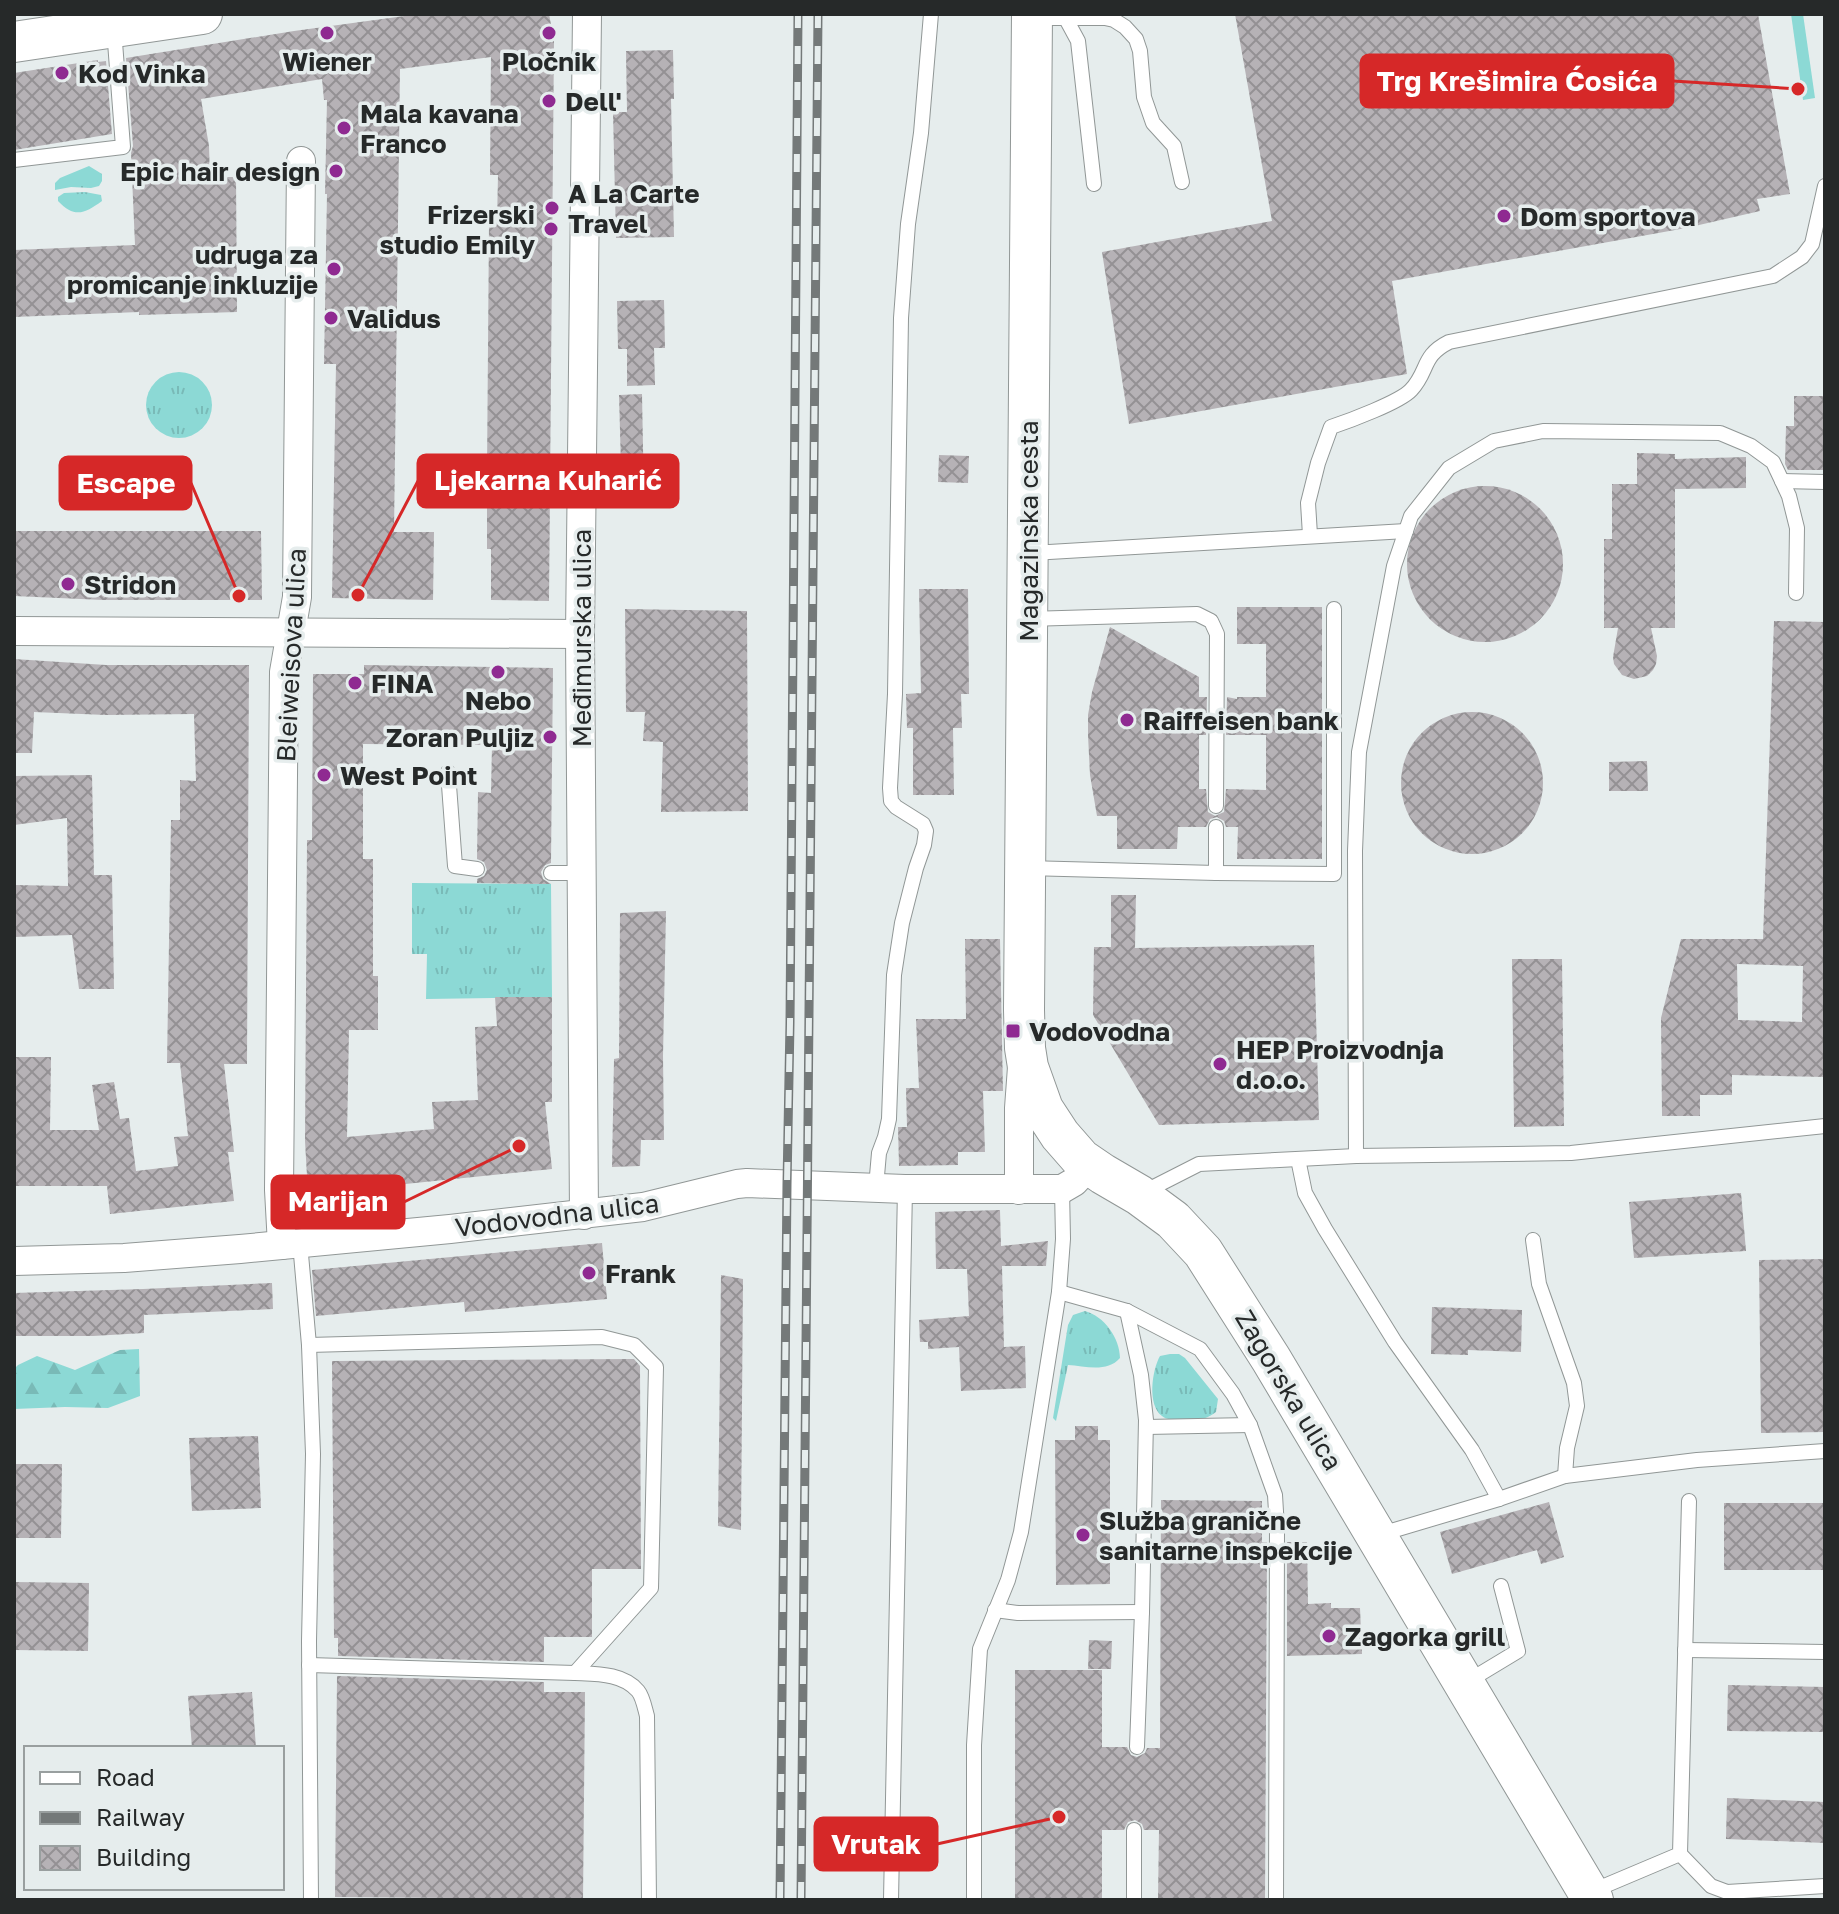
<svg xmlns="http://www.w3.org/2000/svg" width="1839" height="1914" font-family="'Golos Text',sans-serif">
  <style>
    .grass { fill: url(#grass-tufts) }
    .forest { fill: url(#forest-firs) }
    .pitch { fill: #8cd9d5 }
    .building { fill: url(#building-cross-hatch); fill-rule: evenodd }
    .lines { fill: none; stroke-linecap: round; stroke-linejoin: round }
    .lane-casing { stroke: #919796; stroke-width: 16 }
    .street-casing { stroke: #919796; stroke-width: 30 }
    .secondary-casing { stroke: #919796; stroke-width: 42 }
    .lane { stroke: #fff; stroke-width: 14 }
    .street { stroke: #fff; stroke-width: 28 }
    .secondary { stroke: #fff; stroke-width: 40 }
    .rail-casing { stroke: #747979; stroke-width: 9 }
    .rail { stroke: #e6eded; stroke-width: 6; stroke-dasharray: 18; stroke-linecap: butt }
    .poi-dot { fill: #8f2a91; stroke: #e6eded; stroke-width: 3 }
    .labels { text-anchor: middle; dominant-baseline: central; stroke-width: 7; stroke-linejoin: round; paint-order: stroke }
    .poi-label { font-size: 26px; font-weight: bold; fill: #262929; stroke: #e6eded; text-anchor: start }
    .street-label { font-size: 26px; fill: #262929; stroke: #e6eded }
    .leader { fill: none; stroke: #d62828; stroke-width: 3 }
    .callout-dot { fill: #d62828; stroke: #e6eded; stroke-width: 3 }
    .callout { fill: #d62828; stroke: #d62828; stroke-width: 3 }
    .callout-label { font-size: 28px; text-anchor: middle; font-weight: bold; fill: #fff }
  </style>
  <defs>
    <pattern id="grass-tufts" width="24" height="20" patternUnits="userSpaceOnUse" patternTransform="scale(2)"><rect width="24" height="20" fill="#8cd9d5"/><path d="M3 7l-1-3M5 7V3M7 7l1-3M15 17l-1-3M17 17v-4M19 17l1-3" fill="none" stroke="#79bab7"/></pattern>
    <pattern id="forest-firs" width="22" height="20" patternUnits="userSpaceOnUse" patternTransform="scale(2)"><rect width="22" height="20" fill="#8cd9d5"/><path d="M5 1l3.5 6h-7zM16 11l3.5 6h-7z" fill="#79bab7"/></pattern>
    <pattern id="building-cross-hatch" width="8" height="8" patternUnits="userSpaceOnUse" patternTransform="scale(2)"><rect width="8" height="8" fill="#b6b2b6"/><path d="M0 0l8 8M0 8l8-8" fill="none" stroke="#949194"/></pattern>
  </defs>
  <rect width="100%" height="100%" fill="#e6eded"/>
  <!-- grass -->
  <g class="grass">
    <polygon points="89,166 102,174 102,181 99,186 91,188 71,187 55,190 55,183 60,178"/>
    <path d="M 85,192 L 101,195 L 102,201 C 85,213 75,219 58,201 L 58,197 L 64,193 Z"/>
    <circle cx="179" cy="405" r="33"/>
    <polygon points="412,883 551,884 552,997 426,999 427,954 412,954"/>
    <path d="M 1085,1311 C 1104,1316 1120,1338 1120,1358 C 1107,1373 1085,1366 1068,1365 L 1056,1421 L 1053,1418 L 1068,1325 L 1073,1315 Z"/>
    <path d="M 1170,1354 L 1179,1354 L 1185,1358 L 1218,1399 L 1216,1412 C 1207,1419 1198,1421 1186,1420 C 1178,1420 1168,1421 1162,1416 C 1147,1405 1152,1370 1160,1356 Z"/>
  </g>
  <!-- forest -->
  <polygon class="forest" points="139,1349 140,1396 108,1408 65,1407 14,1409 14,1369 18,1365 37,1356 75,1370 120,1350"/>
  <!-- pitch -->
  <polygon class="pitch" points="1791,14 1803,14 1815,98 1803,100"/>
  <!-- building -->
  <g class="building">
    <polygon points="419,14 549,14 554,40 549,601 491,600 491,549 487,549 487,472 489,222 497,222 498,175 490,175 491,57 400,69 394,532 434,532 433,600 332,598 336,364 324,364 327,194 325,194 327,100 324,100 322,79 201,99 209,146 210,177 236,177 237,312 139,315 139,312 14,317 14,250 135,245 131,153 133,146 126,58 294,31"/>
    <polygon points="1235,14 1758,14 1790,194 1757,199 1760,211 1686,228 1392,281 1407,374 1129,424 1102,252 1272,221"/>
    <polygon points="673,50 674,99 671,99 674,237 616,238 613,112 627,112 626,51"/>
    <polygon points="98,60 98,62 106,61 112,134 14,150 14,73"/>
    <polygon points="664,300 665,348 654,348 655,385 627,386 627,349 618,349 617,301"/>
    <polygon points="642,394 644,501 622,502 619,395"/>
    <polygon points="1794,396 1825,396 1825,470 1788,470 1785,464 1786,426 1794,426"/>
    <polygon points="1637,453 1675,454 1675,459 1746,457 1746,488 1675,489 1675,628 1651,628 1657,656 1656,664 1653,670 1647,676 1634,679 1622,675 1614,664 1613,657 1618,628 1604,628 1604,539 1612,539 1612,484 1637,484"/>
    <polygon points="939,455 969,456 968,483 938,482"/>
    <circle cx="1485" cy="564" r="78"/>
    <polygon points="14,531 261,531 262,600 103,600 14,596"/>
    <polygon points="919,589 968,589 969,694 961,694 962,728 953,728 954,795 913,795 913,728 907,728 906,694 921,693"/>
    <polygon points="1237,607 1322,607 1322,859 1237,859 1238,827 1226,827 1224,821 1217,817 1210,819 1206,827 1178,827 1177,849 1117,849 1117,816 1097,816 1090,775 1088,735 1088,715 1092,692 1110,627 1199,677 1199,697 1207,697 1206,735 1199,735 1199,789 1206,789 1208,812 1215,816 1224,812 1226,789 1266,790 1266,735 1226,735 1227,697 1237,699 1237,697 1266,697 1266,644 1237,644"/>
    <polygon points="625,609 747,611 748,811 661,812 663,742 643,741 645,712 626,712"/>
    <path d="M 1774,621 L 1825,622 L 1825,1077 L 1732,1075 L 1732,1095 L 1700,1095 L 1700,1116 L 1662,1116 L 1661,1018 L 1681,939 L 1763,939 ZM 1737,964 L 1803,966 L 1802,1022 L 1738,1020 Z"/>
    <polygon points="14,659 106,665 249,665 247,1064 224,1064 234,1152 228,1152 234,1201 110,1214 107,1186 14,1186 14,1057 51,1057 50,1130 99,1130 92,1085 114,1082 120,1119 129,1118 136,1171 178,1166 174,1137 188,1136 180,1063 167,1063 171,820 180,820 180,780 196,781 194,714 106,715 34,712 32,753 14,753"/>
    <polygon points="364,665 553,668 551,863 545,865 541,872 543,879 551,884 477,883 477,879 484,876 487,870 484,862 477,859 478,792 491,793 492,745 363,744 363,859 373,859 373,976 378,976 378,1030 349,1030 347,1137 434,1129 432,1102 478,1100 475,1027 497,1026 495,997 552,997 552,1102 545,1102 552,1169 308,1194 305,1141 307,840 312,840 313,674 364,674"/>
    <circle cx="1472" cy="783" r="71"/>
    <polygon points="1647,761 1648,791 1609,791 1609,762"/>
    <polygon points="92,775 94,875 112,875 114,989 79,989 72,935 14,937 14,885 68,886 67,818 14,825 14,776"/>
    <polygon points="1111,895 1136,895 1135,948 1314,945 1319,1120 1159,1125 1093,1015 1094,947 1111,947"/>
    <polygon points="666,911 663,1056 664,1140 641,1140 640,1166 612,1167 614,1059 619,1058 620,913"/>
    <polygon points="965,939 1000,939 1003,1091 983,1091 985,1152 958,1152 958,1165 899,1166 898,1127 907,1127 906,1088 919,1088 916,1019 966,1019"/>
    <polygon points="1512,959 1562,959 1564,1126 1514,1127"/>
    <polygon points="1741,1193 1746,1251 1634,1258 1629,1202"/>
    <polygon points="1000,1210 1001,1246 1048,1241 1046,1266 1002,1266 1004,1347 1025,1346 1026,1388 961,1391 959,1347 928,1349 928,1342 920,1342 919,1320 969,1316 967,1269 936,1269 935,1212"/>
    <polygon points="602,1243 607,1299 465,1312 464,1302 316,1316 312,1270"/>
    <polygon points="1825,1259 1825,1432 1761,1433 1759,1260"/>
    <polygon points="721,1275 743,1279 741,1530 718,1526"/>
    <polygon points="272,1283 273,1309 144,1315 144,1333 93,1336 14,1336 14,1293 143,1289"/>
    <polygon points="1432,1307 1522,1310 1521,1352 1468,1350 1468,1355 1431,1354"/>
    <polygon points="634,1359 640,1366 641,1569 592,1569 592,1637 544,1637 544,1662 338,1656 338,1638 334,1638 332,1361"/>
    <polygon points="1075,1426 1098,1426 1098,1440 1110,1440 1110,1584 1056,1585 1055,1440 1075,1440"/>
    <polygon points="258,1436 261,1508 192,1511 189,1438"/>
    <polygon points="14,1464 62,1464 61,1538 14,1538"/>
    <polygon points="1161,1500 1262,1501 1262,1542 1267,1542 1265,1900 1158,1900 1159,1830 1144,1830 1142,1824 1135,1820 1128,1822 1124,1830 1102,1830 1102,1900 1015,1900 1015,1670 1102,1670 1102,1747 1127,1747 1131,1755 1137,1757 1145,1753 1147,1748 1160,1748"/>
    <polygon points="1549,1502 1564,1557 1541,1564 1537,1550 1452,1574 1440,1532"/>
    <rect x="1724" y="1503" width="101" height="67"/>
    <polygon points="1287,1542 1307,1542 1308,1604 1331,1603 1331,1608 1360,1608 1362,1654 1287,1656"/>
    <polygon points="14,1582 89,1583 88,1651 14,1650"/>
    <polygon points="1089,1640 1112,1641 1111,1669 1088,1669"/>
    <polygon points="337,1676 544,1682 544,1692 585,1692 583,1900 450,1900 451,1898 335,1897"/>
    <polygon points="1728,1685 1825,1687 1825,1732 1727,1731"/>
    <polygon points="252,1692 256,1748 192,1748 188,1696"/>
    <polygon points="1727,1798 1825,1802 1825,1843 1726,1839"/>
  </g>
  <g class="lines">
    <!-- lane casing -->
    <g class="lane-casing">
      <g id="lane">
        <polyline points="1065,17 1078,41 1094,184"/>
        <polyline points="1036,18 1105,18 1114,20 1125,27 1136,39 1140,51 1144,97 1153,123 1174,146 1182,182"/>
        <polyline points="14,160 123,147 114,29"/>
        <polyline points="1782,481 1825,482"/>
        <path d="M 1310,535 L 1308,503 L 1318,463 L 1331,427 C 1349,421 1400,402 1411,390 C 1429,371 1421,356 1449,342 L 1773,276 L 1802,257 L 1812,244 L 1825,186"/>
        <polyline points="1032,553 1406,531"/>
        <polyline points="1028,619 1197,614 1211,621 1217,634 1216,806"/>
        <polyline points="448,772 455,866 477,869"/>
        <polyline points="1026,868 1216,873 1216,827"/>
        <polyline points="551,873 581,873"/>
        <polyline points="1216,873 1334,874 1334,609"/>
        <polyline points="1356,1156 1355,851 1359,752 1394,566 1411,516 1449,468 1494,441 1543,431 1720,433 1751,446 1773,462 1782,481 1789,496 1797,528 1796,593"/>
        <polyline points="1298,1159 1305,1193 1325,1229 1395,1342 1472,1450 1499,1499"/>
        <polyline points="876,1187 879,1153 885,1137 889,1119 894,975 902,923 916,868 924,845 926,831 923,824 896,807 891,801 890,788 895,694 901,318 908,224 921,133 931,14"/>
        <polyline points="1142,1193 1199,1164 1356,1156 1571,1153 1825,1126"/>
        <polyline points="1533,1240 1539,1284 1574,1383 1577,1406 1567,1448 1565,1476"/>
        <polyline points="300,1243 309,1345 313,1454 309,1641 311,1900"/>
        <polyline points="1059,1292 1127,1311 1200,1349 1233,1394 1250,1425 1275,1495 1277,1528 1276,1900"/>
        <polyline points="1127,1311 1141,1375 1146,1420 1142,1612 1137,1747"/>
        <polyline points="309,1345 602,1337 634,1345 656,1367 651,1588 575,1673"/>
        <polyline points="1146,1427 1250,1425"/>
        <polyline points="1381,1534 1499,1499 1565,1476 1697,1460 1825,1451"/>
        <polyline points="995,1610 1018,1613 1142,1612"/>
        <polyline points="1685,1650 1825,1652"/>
        <path d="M 309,1665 L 575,1673 C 596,1674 623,1673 638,1691 C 643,1697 645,1709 647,1716 L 649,1900"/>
        <polyline points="1465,1683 1518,1651 1501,1586"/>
        <polyline points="1680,1854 1711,1886 1727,1892 1825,1886"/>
        <polyline points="1590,1892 1680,1854 1689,1501"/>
        <polyline points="891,1900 905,1189"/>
        <polyline points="974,1900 974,1745 980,1649 1008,1580 1021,1532 1059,1292 1063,1239 1062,1189"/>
        <polyline points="1134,1900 1134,1830"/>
      </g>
    </g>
    <!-- street casing -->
    <g class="street-casing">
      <g id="street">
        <polyline points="14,631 580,634"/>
        <polyline points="1019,1190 1019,1108 1022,1067"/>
        <polyline points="584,1215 580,634 587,14"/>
        <polyline points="282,1245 279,1190 284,672 297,597 301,161"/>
        <polyline points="14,1261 124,1258 240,1249 450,1229 643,1207 737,1184 747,1183 905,1189 1062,1189 1074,1182 1089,1166"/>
      </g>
    </g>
    <!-- secondary casing -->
    <g class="secondary-casing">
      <g id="secondary">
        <polyline points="1032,14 1024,1010 1025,1048 1028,1067 1043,1109 1060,1135 1081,1159 1103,1174 1139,1195 1173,1220 1203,1252 1271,1359 1593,1900"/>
        <polyline points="14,42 202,14"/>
      </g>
    </g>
    <!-- lane -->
    <use href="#lane" class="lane"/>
    <!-- street -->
    <use href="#street" class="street"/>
    <!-- secondary -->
    <use href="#secondary" class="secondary"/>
    <!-- rail casing -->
    <g class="rail-casing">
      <g id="rail">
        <polyline points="780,1900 787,1184 790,1023 798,14"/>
        <polyline points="801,1900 818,14"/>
      </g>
    </g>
    <!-- rail -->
    <use href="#rail" class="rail"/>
  </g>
  <!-- markers -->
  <g class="poi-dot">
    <circle cx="327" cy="33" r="8"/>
    <circle cx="549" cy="33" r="8"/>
    <circle cx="62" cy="73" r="8"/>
    <circle cx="549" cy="101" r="8"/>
    <circle cx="344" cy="128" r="8"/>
    <circle cx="336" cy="171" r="8"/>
    <circle cx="552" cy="208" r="8"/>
    <circle cx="1504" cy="216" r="8"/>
    <circle cx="551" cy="229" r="8"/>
    <circle cx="334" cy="269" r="8"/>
    <circle cx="331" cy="318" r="8"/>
    <circle cx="68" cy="584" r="8"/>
    <circle cx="498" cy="672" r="8"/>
    <circle cx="355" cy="683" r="8"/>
    <circle cx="1127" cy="720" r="8"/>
    <circle cx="550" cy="737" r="8"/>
    <circle cx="324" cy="775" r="8"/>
    <rect x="1005" y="1023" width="16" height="16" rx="4"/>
    <circle cx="1220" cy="1064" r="8"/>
    <circle cx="589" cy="1273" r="8"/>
    <circle cx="1083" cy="1535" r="8"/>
    <circle cx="1329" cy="1636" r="8"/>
  </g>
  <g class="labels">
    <!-- poi labels -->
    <g class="poi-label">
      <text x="327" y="61" text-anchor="middle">Wiener</text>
      <text x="549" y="61" text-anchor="middle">Pločnik</text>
      <text x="78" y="73">Kod Vinka</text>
      <text x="565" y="101">Dell'</text>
      <text x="360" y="113">Mala kavana<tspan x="360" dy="30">Franco</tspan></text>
      <text x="320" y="171" text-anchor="end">Epic hair design</text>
      <text x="568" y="193">A La Carte<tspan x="568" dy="30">Travel</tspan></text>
      <text x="535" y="214" text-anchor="end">Frizerski<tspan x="535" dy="30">studio Emily</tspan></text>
      <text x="1520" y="216">Dom sportova</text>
      <text x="318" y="254" text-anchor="end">udruga za<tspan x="318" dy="30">promicanje inkluzije</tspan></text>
      <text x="347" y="318">Validus</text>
      <text x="84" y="584">Stridon</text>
      <text x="371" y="683">FINA</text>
      <text x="498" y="700" text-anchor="middle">Nebo</text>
      <text x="1143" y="720">Raiffeisen bank</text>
      <text x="534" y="737" text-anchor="end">Zoran Puljiz</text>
      <text x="340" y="775">West Point</text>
      <text x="1029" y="1031">Vodovodna</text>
      <text x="1236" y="1049">HEP Proizvodnja<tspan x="1236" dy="30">d.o.o.</tspan></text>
      <text x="605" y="1273">Frank</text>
      <text x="1099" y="1520">Služba granične<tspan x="1099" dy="30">sanitarne inspekcije</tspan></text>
      <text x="1345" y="1636">Zagorka grill</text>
    </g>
    <!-- street labels -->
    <g class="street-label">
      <text transform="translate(1028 531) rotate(-90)">Magazinska cesta</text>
      <text transform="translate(581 638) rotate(-90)">Međimurska ulica</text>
      <text transform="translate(291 655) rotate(-87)">Bleiweisova ulica</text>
      <text transform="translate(557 1215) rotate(-7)">Vodovodna ulica</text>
      <text transform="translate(1289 1390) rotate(59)">Zagorska ulica</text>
    </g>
  </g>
  <!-- callouts -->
  <path class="leader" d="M1798 89L1673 81M358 595L418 481M239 596L191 483M519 1146L404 1202M1059 1817L937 1844"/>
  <g class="callout-dot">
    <circle cx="1798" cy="89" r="8"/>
    <circle cx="358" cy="595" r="8"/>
    <circle cx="239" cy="596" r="8"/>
    <circle cx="519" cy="1146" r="8"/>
    <circle cx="1059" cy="1817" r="8"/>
  </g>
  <g class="callout">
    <rect x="1361" y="55" width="312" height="52" rx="8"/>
    <rect x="418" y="455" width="260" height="52" rx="8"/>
    <rect x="60" y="457" width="131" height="52" rx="8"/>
    <rect x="272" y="1176" width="132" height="52" rx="8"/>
    <rect x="815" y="1818" width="122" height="52" rx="8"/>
  </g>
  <g class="callout-label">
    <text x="1517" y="91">Trg Krešimira Ćosića</text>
    <text x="548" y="490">Ljekarna Kuharić</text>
    <text x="126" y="493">Escape</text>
    <text x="338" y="1211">Marijan</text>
    <text x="876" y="1854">Vrutak</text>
  </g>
  <!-- border -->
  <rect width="1839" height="1914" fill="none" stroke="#262929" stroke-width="32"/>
  <!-- legend -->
  <rect x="24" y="1746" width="260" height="144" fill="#e6eded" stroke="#999f9f" stroke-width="2"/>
  <rect x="40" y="1772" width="40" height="12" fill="#ffffff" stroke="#999f9f" stroke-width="2"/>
  <text x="96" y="1786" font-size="24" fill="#262929">Road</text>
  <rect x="40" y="1812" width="40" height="12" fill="#747979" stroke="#999f9f" stroke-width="2"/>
  <text x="96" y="1826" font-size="24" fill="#262929">Railway</text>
  <rect x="40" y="1846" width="40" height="24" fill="url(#building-cross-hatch)" stroke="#999f9f" stroke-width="2"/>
  <text x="96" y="1866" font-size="24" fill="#262929">Building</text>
</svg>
